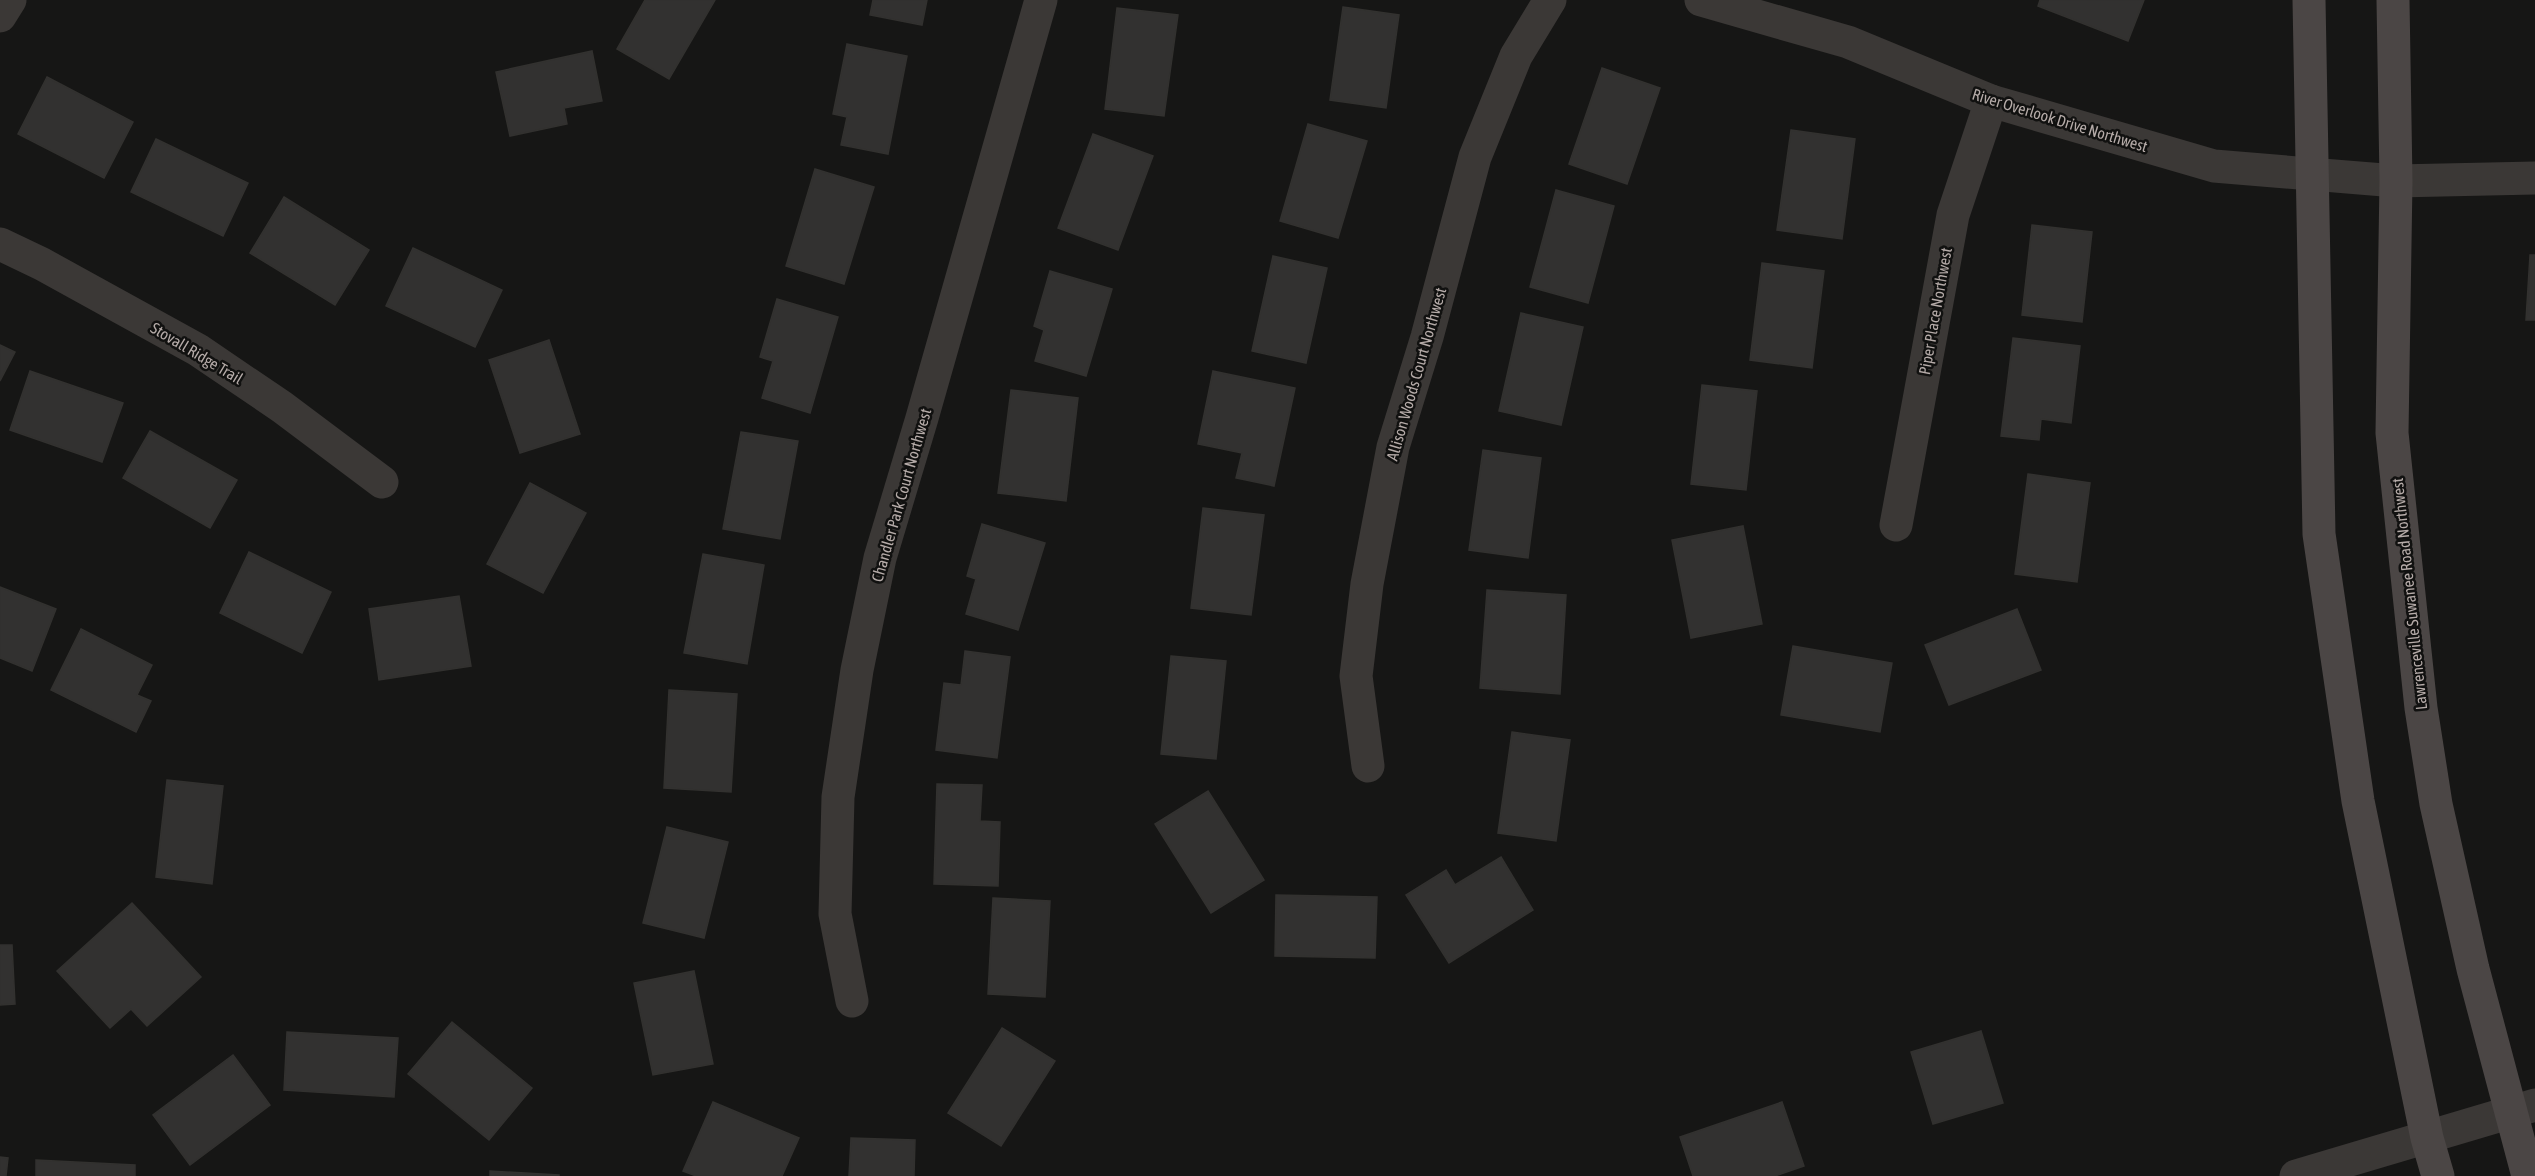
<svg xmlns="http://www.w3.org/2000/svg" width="2535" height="1176" font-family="'Asap Condensed',sans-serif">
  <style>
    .building { fill: #323130; stroke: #32312f; stroke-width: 1.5 }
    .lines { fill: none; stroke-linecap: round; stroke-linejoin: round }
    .street { stroke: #3b3836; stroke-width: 33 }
    .secondary { stroke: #4b4645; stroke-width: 33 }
    .labels { text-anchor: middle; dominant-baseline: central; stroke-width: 5; stroke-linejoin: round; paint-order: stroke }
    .street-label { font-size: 16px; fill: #b5aba8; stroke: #111110 }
  </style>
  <rect width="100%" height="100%" fill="#161615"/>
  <!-- building -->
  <g class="building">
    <polygon points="645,0 715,0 669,79 617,49"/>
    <polygon points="873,0 927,0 922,25 870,15"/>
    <polygon points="2040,0 2144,0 2128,41 2038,6"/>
    <polygon points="1343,7 1399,15 1386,108 1330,100"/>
    <polygon points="1117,8 1178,15 1164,116 1105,109"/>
    <polygon points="847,44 907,56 888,154 841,145 847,117 833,114"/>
    <polygon points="592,51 602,101 564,108 567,124 510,136 496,72"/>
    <polygon points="1602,68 1660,88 1627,184 1569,164"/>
    <polygon points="47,77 133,122 104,178 18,134"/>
    <polygon points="1308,124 1367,141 1338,238 1280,221"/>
    <polygon points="1791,130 1855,139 1842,239 1777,230"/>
    <polygon points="1093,134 1153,156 1118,250 1058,228"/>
    <polygon points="156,139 248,183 223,236 131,192"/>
    <polygon points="815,169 874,187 844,284 786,266"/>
    <polygon points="1556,190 1614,206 1588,303 1530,287"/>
    <polygon points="284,197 369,250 335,305 250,253"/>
    <polygon points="2032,225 2092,232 2082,322 2022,315"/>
    <polygon points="413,248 502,290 475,347 386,306"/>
    <polygon points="2530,255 2535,255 2535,320 2526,320"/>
    <polygon points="1273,256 1327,268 1306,363 1252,351"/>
    <polygon points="1762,263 1824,271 1812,368 1750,360"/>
    <polygon points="1050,271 1112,289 1086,376 1035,361 1044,330 1034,326"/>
    <polygon points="777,299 838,317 810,413 762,398 773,361 760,357"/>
    <polygon points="1521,313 1583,327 1561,425 1499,411"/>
    <polygon points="2013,338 2080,346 2071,423 2041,419 2039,440 2001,436"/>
    <polygon points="549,340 580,434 520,453 489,360"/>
    <polygon points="0,345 15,352 0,381"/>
    <polygon points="30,371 123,403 102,462 10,430"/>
    <polygon points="1213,371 1295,388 1274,486 1236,478 1242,453 1198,444"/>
    <polygon points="1702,385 1757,391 1746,490 1691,484"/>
    <polygon points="1011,390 1078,398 1066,501 998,493"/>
    <polygon points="150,431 237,480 210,528 123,478"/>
    <polygon points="741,432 798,441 780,539 723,529"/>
    <polygon points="1483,450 1541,458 1528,558 1469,550"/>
    <polygon points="2028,474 2090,483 2077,582 2015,574"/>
    <polygon points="530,483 586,513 543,593 487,564"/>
    <polygon points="1203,508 1264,515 1251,615 1191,608"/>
    <polygon points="982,524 1045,543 1018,630 966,614 976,579 967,576"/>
    <polygon points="1743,526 1762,624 1691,638 1672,540"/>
    <polygon points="249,552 331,592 302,653 220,613"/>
    <polygon points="703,554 764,565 747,664 684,653"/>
    <polygon points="0,587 56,609 32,671 0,658"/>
    <polygon points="1487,590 1566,595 1560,694 1480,688"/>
    <polygon points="459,596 471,666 379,680 369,609"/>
    <polygon points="2017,609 2041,670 1949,705 1925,645"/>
    <polygon points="81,629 152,665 137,695 151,701 136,732 51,690"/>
    <polygon points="1793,646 1892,663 1880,732 1781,715"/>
    <polygon points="965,651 1010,657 997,758 936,750 944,683 961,685"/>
    <polygon points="1171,656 1226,661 1216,759 1161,754"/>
    <polygon points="669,690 737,694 731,792 664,788"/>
    <polygon points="1512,732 1570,740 1556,841 1498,833"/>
    <polygon points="167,780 223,786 212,884 156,877"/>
    <polygon points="937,784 982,785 980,821 1000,822 998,886 934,884"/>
    <polygon points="1208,791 1264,880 1211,913 1155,824"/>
    <polygon points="667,827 728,842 704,938 643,923"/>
    <polygon points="1501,857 1533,910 1449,963 1406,895 1446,870 1455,885"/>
    <polygon points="1276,895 1377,897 1375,958 1275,956"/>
    <polygon points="993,898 1050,901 1045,997 988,994"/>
    <polygon points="132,903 201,977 147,1026 131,1009 110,1028 57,971"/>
    <polygon points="0,945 12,945 15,1004 0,1005"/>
    <polygon points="694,971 713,1064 653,1075 634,983"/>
    <polygon points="452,1022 532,1088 489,1140 408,1074"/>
    <polygon points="1002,1028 1055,1061 1001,1146 948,1113"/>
    <polygon points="1981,1031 2003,1103 1933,1124 1911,1052"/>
    <polygon points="287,1032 398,1038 394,1097 284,1090"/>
    <polygon points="233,1055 270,1105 190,1165 153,1115"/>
    <polygon points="713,1102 799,1138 782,1176 696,1176 683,1171"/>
    <polygon points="1782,1102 1804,1166 1775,1176 1693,1176 1680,1137"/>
    <polygon points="851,1138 915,1140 914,1176 849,1176"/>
    <polygon points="0,1157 8,1158 6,1176 0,1176"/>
    <polygon points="36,1160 135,1165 135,1176 36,1176"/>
    <polygon points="490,1171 559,1175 559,1176 490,1176"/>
  </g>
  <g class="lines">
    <!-- street -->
    <g class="street">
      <polyline points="1701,0 1848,42 1991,101 2214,166 2396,181 2535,178"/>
      <polyline points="0,16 10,0"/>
      <polyline points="0,244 42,264 198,350 282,407 382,482"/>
      <polyline points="1896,525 1953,215 1991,101"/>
      <polyline points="1368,766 1356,676 1367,584 1393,447 1427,337 1475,157 1516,56 1550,0"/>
      <polyline points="852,1001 835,914 838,797 857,670 880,558 922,418 1041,0"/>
      <polyline points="2296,1176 2535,1105"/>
    </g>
    <!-- secondary -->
    <g class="secondary">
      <polyline points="2309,0 2319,534 2358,801 2427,1138 2438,1176"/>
      <polyline points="2393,0 2396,181 2392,433 2421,708 2436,804 2473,969 2528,1176"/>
    </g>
  </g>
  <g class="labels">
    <!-- street labels -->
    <g class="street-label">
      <text transform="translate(2060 120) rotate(17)">River Overlook Drive Northwest</text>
      <text transform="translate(1935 311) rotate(-80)">Piper Place Northwest</text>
      <text transform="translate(197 353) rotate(31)">Stovall Ridge Trail</text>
      <text transform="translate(1416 374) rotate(-74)">Allison Woods Court Northwest</text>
      <text transform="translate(901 495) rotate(-74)">Chandler Park Court Northwest</text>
      <text transform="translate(2409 594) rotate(-96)">Lawrenceville Suwanee Road Northwest</text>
    </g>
  </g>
</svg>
